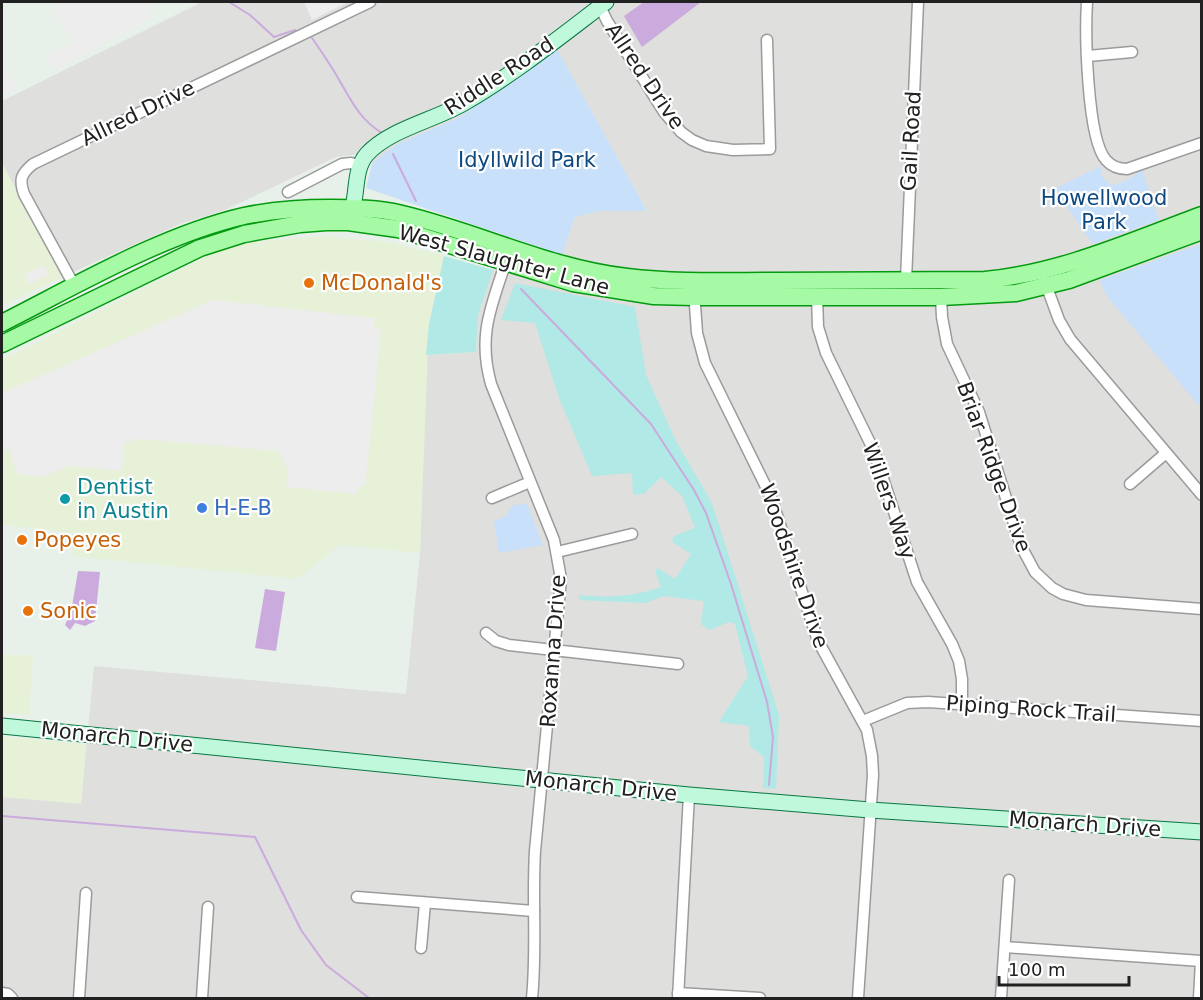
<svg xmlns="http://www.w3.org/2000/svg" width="1203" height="1000" font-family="'DejaVu Sans',sans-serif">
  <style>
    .residential { fill: #dfdfde }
    .commercial { fill: #e6f1d8 }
    .grass { fill: #b0e9e5 }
    .park { fill: #c8e0f9 }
    .parking { fill: #ededed }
    .water { fill: #cbaadd }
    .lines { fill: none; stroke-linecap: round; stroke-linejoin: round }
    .stream { stroke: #cbaadd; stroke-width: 2 }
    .street-casing { stroke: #9b9b9b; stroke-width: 13 }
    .secondary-casing { stroke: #087843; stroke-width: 17 }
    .primary-casing { stroke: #049a10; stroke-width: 19 }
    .street { stroke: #fff; stroke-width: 10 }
    .secondary { stroke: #bff8da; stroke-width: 15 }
    .primary { stroke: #a6faa5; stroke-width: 16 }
    .food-dot { fill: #e8710a; stroke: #fff; stroke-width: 2 }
    .culture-dot { fill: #0f9aa8; stroke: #fff; stroke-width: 2 }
    .shop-dot { fill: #3f7fe0; stroke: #fff; stroke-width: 2 }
    .labels { text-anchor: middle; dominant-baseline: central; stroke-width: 4.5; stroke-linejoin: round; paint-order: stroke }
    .street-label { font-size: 21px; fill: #212121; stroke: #fff }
    .park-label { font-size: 21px; fill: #0f487f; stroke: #fff }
    .food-label { font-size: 21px; fill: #c56008; stroke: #fff; text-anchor: start }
    .culture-label { font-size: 21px; fill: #0d838f; stroke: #fff; text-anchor: start }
    .shop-label { font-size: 21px; fill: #366cbe; stroke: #fff; text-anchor: start }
  </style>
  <rect width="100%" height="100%" fill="#e8f1e9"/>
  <!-- residential -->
  <polygon class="residential" points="202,2 1201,2 1201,998 2,998 2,797 81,803 94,666 406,694 420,553 426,355 476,352 478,315 504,235 561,255 575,217 599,211 647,211 557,50 458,118 397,144 372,163 360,154 336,157 225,210 180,224 62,277 2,163 2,101"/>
  <!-- commercial -->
  <g class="commercial">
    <polygon points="2,163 62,277 2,306"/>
    <polygon points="323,236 393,243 444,256 429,324 420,553 340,545 297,579 72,556 74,533 2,525 2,360 215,252 242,243"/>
    <polygon points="2,654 33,656 29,715 2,713"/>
    <polygon points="2,737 86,744 81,804 2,797"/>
  </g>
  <!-- grass -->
  <g class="grass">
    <polygon points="444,256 493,270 478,315 476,352 426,355 429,324"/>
    <path d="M 515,283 L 635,307 L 646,375 L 676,441 L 712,503 L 779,715 L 776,789 L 763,788 L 764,757 L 750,746 L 749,726 L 719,722 L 748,676 L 735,624 L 729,622 L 709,630 L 701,624 L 704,601 L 664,596 L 645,603 L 579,600 L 579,595 C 613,598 630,597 661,587 L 655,571 L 658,568 L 675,579 L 691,554 L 672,542 L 674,536 L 695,528 L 682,496 L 661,477 L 644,494 L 633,495 L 632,473 L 592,476 L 559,398 L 535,323 L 501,320 Z"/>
  </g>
  <!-- park -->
  <g class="park">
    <polygon points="557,49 647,211 599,211 575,217 562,255 366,188 372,163 397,144 458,118"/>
    <path d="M 1101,166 C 1100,176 1105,183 1115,185 L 1126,181 L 1142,170 L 1159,220 L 1093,244 L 1054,189 Z"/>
    <polygon points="1201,244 1202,244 1201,408 1120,312 1106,295 1100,280"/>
    <polygon points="527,504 543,545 499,553 494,521 506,516 513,505"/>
  </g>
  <!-- parking -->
  <g class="parking">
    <polygon points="63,2 146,2 153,16 55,71 45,56 74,42 52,8"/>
    <polygon points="304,2 348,2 312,20"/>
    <polygon points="5,72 19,89 2,98 2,73"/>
    <polygon points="44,265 49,275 28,284 24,275"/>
    <polygon points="213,300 375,318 374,327 381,329 372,423 365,485 359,486 357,494 286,487 289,472 278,451 138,439 124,443 122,471 70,466 42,477 17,474 10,450 2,448 2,393"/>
  </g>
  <!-- water -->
  <g class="water">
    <polygon points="644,2 701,2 642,47 624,16"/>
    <polygon points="78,571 100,572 95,621 85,626 75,623 70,630 65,625 71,612"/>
    <polygon points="265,589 285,592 276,651 255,648"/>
  </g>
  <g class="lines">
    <!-- stream -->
    <g class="stream">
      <polyline points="229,2 250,15 274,37 295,30"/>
      <path d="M 312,38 C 321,51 330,64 338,78 C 351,100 359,119 382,133"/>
      <polyline points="393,154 416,201"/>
      <polyline points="521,289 651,424 694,490 706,513 731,584 767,702 773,737 769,785"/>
      <polyline points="2,816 255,837 301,930 326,965 369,998"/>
    </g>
    <!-- street casing -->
    <g class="street-casing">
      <g id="street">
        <polyline points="598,2 607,21 664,112 681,132 692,140 706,146 733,150 770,149 767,40"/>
        <path d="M 1087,2 C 1085,33 1087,139 1106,160 C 1112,167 1119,169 1127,169 L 1202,143"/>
        <polyline points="1088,56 1132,52"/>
        <polyline points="288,192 342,164 351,163 360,166"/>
        <path d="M 507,258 C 492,305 477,334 491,384 L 554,540 L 561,579 L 535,851 C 532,900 537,949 532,998"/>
        <polyline points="906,280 918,2"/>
        <polyline points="1045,282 1059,320 1070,339 1202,495"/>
        <path d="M 75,287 L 24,194 C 19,179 21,174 33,164 L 370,2"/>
        <polyline points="694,291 697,333 705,363 771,497 818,641 867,730 872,756 873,775 858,998"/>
        <polyline points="817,296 818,327 826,353 874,451 917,582 952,644 959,661 962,679 962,704"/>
        <polyline points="941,297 942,317 947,344 979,412 1021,546 1035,572 1052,588 1063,594 1086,600 1202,609"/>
        <polyline points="1130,484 1166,453"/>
        <polyline points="492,498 530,482"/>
        <polyline points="557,552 632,534"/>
        <polyline points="486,633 496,641 509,645 678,664"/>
        <polyline points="863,721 907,703 928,702 1202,721"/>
        <polyline points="357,897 534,911"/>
        <polyline points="1005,947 1201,961 1199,998"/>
        <polyline points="421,948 425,903"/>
        <polyline points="2,993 8,994 12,998"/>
        <polyline points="678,993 760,998"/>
        <polyline points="79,998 86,893"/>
        <polyline points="202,998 208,907"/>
        <polyline points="678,998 689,795"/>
        <polyline points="1001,998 1009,880"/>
      </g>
    </g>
    <!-- secondary casing -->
    <g class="secondary-casing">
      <g id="secondary">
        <path d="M 349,220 C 359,199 352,171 367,154 C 390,129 435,120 464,103 C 514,74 560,37 606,2"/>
        <polyline points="2,726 689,795 870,810 1202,832"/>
      </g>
    </g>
    <!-- primary casing -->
    <g class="primary-casing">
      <g id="primary">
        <path d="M 2,323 C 77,285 162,235 244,216 C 273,210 301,208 330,208 C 354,208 378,208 402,214 C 478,232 549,268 627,277 C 677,283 726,281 776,281 C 845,281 915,280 985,280 C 1061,273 1131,241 1202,215"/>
        <polyline points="2,344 200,248 244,234 300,224 326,222 348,222 398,229 573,283 654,296 694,297 941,297 1016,293 1069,280 1202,231"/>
      </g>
    </g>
    <!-- street -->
    <use href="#street" class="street"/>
    <!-- secondary -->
    <use href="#secondary" class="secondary"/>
    <!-- primary -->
    <use href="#primary" class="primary"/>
  </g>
  <!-- markers -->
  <g class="food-dot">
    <circle cx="309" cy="283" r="6"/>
    <circle cx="22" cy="540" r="6"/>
    <circle cx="28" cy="611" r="6"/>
  </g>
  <circle class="culture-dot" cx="65" cy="499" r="6"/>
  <circle class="shop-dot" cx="202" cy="508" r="6"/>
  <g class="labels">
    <!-- street labels -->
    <g class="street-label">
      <text transform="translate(499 76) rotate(-33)">Riddle Road</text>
      <text transform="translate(645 76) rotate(56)">Allred Drive</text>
      <text transform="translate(138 113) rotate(-26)">Allred Drive</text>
      <text transform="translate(911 141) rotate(-87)">Gail Road</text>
      <text transform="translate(504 260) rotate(15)">West Slaughter Lane</text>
      <text transform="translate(994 467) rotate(70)">Briar Ridge Drive</text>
      <text transform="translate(889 501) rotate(71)">Willers Way</text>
      <text transform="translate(794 566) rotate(71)">Woodshire Drive</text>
      <text transform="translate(553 651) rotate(-86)">Roxanna Drive</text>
      <text transform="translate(1031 709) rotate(4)">Piping Rock Trail</text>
      <text transform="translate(117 737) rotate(6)">Monarch Drive</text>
      <text transform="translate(601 786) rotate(6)">Monarch Drive</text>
      <text transform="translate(1085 824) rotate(4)">Monarch Drive</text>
    </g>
    <!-- park labels -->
    <g class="park-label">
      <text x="527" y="160">Idyllwild Park</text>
      <text x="1104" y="198">Howellwood<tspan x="1104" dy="24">Park</tspan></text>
    </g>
    <!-- food labels -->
    <g class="food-label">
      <text x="321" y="283">McDonald's</text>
      <text x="34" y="540">Popeyes</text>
      <text x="40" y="611">Sonic</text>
    </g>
    <!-- culture labels -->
    <g class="culture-label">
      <text x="77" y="487">Dentist<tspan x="77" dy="24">in Austin</tspan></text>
    </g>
    <!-- shop labels -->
    <g class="shop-label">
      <text x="214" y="508">H-E-B</text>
    </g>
  </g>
  <!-- border -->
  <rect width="1203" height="1000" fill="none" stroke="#212121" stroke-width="6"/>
  <!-- scale -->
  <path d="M999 976v9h130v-9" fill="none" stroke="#212121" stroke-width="3"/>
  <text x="1008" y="976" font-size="18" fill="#212121" stroke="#ffffff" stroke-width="4.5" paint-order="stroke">100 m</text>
</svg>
